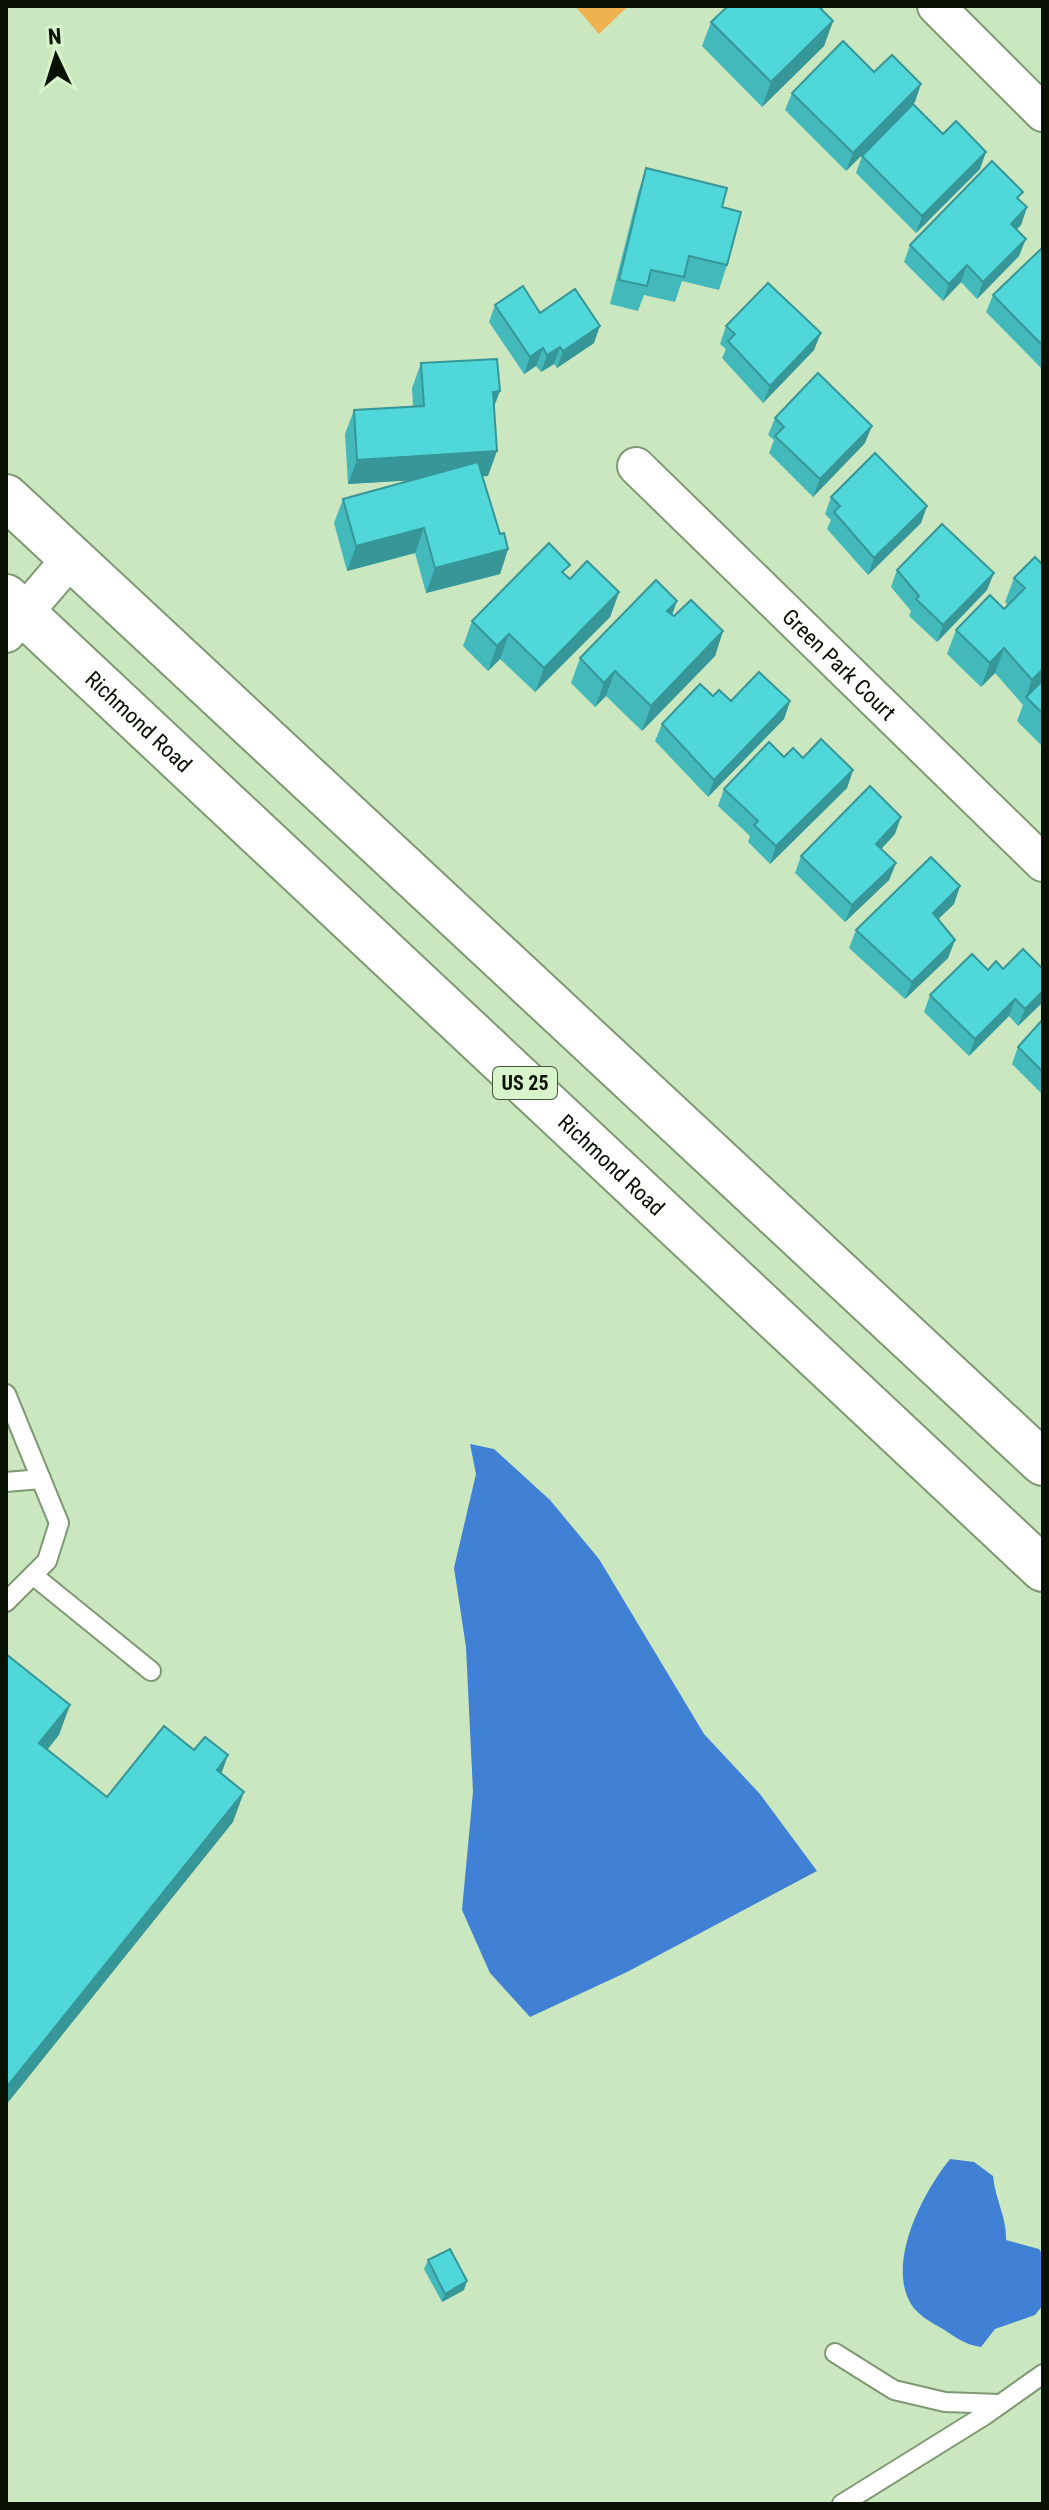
<svg xmlns="http://www.w3.org/2000/svg" width="1049" height="2510" font-family="'Roboto Condensed',sans-serif">
  <style>
    .green { fill: #efb24f }
    .water { fill: #4080d5 }
    .lines { fill: none; stroke-linecap: round; stroke-linejoin: round }
    .lane-casing { stroke: #7e9873; stroke-width: 22 }
    .street-casing { stroke: #7e9873; stroke-width: 40 }
    .highway-casing { stroke: #7e9873; stroke-width: 48 }
    .lane { stroke: #fff; stroke-width: 18 }
    .street { stroke: #fff; stroke-width: 36 }
    .highway { stroke: #fff; stroke-width: 44 }
    .wall { fill: #44b9bb }
    .shaded-wall { fill: #379698 }
    .building { fill: #4fd7d9; stroke: #379698; stroke-width: 2 }
    .labels { text-anchor: middle; dominant-baseline: central; stroke-width: 6; stroke-linejoin: round; paint-order: stroke }
    .shield { fill: #d7f4cb; stroke: #465540; stroke-width: 2 }
    .shield-label { font-size: 20px; font-weight: bold; fill: #081104 }
    .street-label { font-size: 22px; fill: #081104; stroke: #d7f4cb }
  </style>
  <rect width="100%" height="100%" fill="#cae7bf"/>
  <!-- green -->
  <polygon class="green" points="575,6 628,6 599,34"/>
  <!-- water -->
  <g class="water">
    <polygon points="470,1444 494,1449 550,1500 599,1559 704,1734 760,1794 817,1871 627,1972 530,2017 490,1973 462,1910 473,1792 466,1647 454,1568 476,1474"/>
    <path d="M 950,2159 L 974,2162 L 993,2176 C 995,2199 1007,2218 1006,2240 L 1039,2249 L 1043,2255 L 1043,2305 L 1035,2315 L 995,2329 L 981,2347 C 963,2344 957,2338 943,2329 C 931,2322 922,2318 913,2307 C 884,2266 923,2192 950,2159 Z"/>
  </g>
  <g class="lines">
    <!-- lane casing -->
    <g class="lane-casing">
      <g id="lane">
        <polyline points="6,1394 59,1523 47,1561 6,1602"/>
        <polyline points="6,1482 41,1479"/>
        <polyline points="34,1576 151,1671"/>
        <polyline points="835,2353 894,2390 945,2402 1000,2404"/>
        <polyline points="842,2504 985,2415 1043,2374"/>
      </g>
    </g>
    <!-- street casing -->
    <g class="street-casing">
      <g id="street">
        <polyline points="936,6 1043,113"/>
        <path id="s1" d="M 636,466 L 1043,863"/>
        <polyline points="6,634 71,558"/>
      </g>
    </g>
    <!-- highway casing -->
    <g class="highway-casing">
      <g id="highway">
        <polyline points="6,497 1043,1463"/>
        <path id="s2" d="M 6,597 L 1043,1569"/>
      </g>
    </g>
    <!-- lane -->
    <use href="#lane" class="lane"/>
    <!-- street -->
    <use href="#street" class="street"/>
    <!-- highway -->
    <use href="#highway" class="highway"/>
  </g>
  <!-- wall -->
  <g class="wall">
    <polygon points="728,6 824,6 822,11 833,21 824,46 762,107 702,46 711,22"/>
    <polygon points="874,72 915,102 846,171 785,110 792,93"/>
    <polygon points="943,134 980,169 916,233 856,173 862,156"/>
    <polygon points="646,168 722,207 727,265 719,290 682,281 675,302 644,295 638,311 610,304 638,193"/>
    <polygon points="1020,200 1027,207 1021,225 1016,230 1019,256 977,299 961,282 943,301 904,262 910,245"/>
    <polygon points="1043,247 1043,370 986,312 993,295"/>
    <polygon points="495,305 540,313 594,343 557,368 554,364 541,372 536,366 524,374 489,322"/>
    <polygon points="726,326 814,350 763,403 722,358 726,349 720,344"/>
    <polygon points="421,363 494,407 488,476 482,476 500,534 508,549 500,574 426,593 415,553 347,571 334,523 343,499 411,480 348,484 345,434 354,410 413,406 412,388"/>
    <polygon points="775,418 865,443 813,497 769,453 774,440 768,435"/>
    <polygon points="831,497 927,506 921,523 868,575 827,529 831,520 825,514"/>
    <polygon points="1043,565 1043,747 1017,721 1023,705 995,673 981,687 947,654 956,630 1004,609 1008,605 1005,602 1014,578"/>
    <polygon points="897,570 987,590 937,642 909,616 911,611 891,587"/>
    <polygon points="566,576 570,579 619,592 610,617 535,692 500,659 488,671 463,646 472,621"/>
    <polygon points="677,601 672,615 674,616 723,631 715,656 642,731 606,696 595,707 571,683 580,658"/>
    <polygon points="713,696 731,701 790,701 784,719 708,797 655,741 662,724"/>
    <polygon points="784,757 803,758 853,770 847,788 770,864 748,842 750,836 718,806 724,789"/>
    <polygon points="895,834 881,849 896,863 889,880 845,922 795,873 801,856"/>
    <polygon points="960,886 954,904 938,919 955,940 948,958 905,999 849,948 856,930"/>
    <polygon points="1003,969 1043,969 1043,1002 1018,1026 1009,1016 969,1056 924,1012 930,995 988,970"/>
    <polygon points="1043,1019 1043,1095 1012,1064 1018,1047"/>
    <polygon points="428,2260 464,2290 442,2302 424,2269"/>
  </g>
  <!-- shaded-wall -->
  <g class="shaded-wall">
    <polygon points="833,21 824,46 762,107 771,82"/>
    <polygon points="921,84 915,102 846,171 853,153"/>
    <polygon points="986,152 980,169 916,233 922,216"/>
    <polygon points="1027,207 1021,225 1004,241 1011,224"/>
    <polygon points="1026,239 1019,256 977,299 983,282"/>
    <polygon points="967,265 961,282 943,301 949,284"/>
    <polygon points="600,326 594,343 557,368 563,351"/>
    <polygon points="821,333 814,350 763,403 770,386"/>
    <polygon points="560,347 554,364 541,372 547,355"/>
    <polygon points="543,348 536,366 524,374 530,357"/>
    <polygon points="500,391 491,415 493,392"/>
    <polygon points="872,426 865,443 813,497 820,479"/>
    <polygon points="497,451 488,476 348,484 357,460"/>
    <polygon points="927,506 921,523 868,575 874,558"/>
    <polygon points="424,528 415,553 347,571 356,546"/>
    <polygon points="508,549 500,574 426,593 435,568"/>
    <polygon points="994,573 987,590 937,642 943,625"/>
    <polygon points="619,592 610,617 535,692 544,668"/>
    <polygon points="677,601 668,625 667,611"/>
    <polygon points="723,631 715,656 642,731 651,706"/>
    <polygon points="509,634 500,659 488,671 497,646"/>
    <polygon points="1004,648 995,673 981,687 990,663"/>
    <polygon points="1043,669 1043,684 1026,697 1032,680"/>
    <polygon points="615,671 606,696 595,707 604,683"/>
    <polygon points="790,701 784,719 708,797 714,780"/>
    <polygon points="853,770 847,788 770,864 776,846"/>
    <polygon points="901,817 895,834 870,861 876,844"/>
    <polygon points="896,863 889,880 845,922 852,905"/>
    <polygon points="960,886 954,904 927,930 933,913"/>
    <polygon points="955,940 948,958 905,999 912,982"/>
    <polygon points="1043,991 1043,1002 1018,1026 1025,1009"/>
    <polygon points="1015,999 1009,1016 969,1056 975,1039"/>
    <polygon points="70,1705 59,1735 28,1774 39,1743"/>
    <polygon points="228,1755 217,1786 217,1770"/>
    <polygon points="244,1792 233,1822 6,2105 6,2088"/>
    <polygon points="467,2281 464,2290 442,2302 445,2294"/>
  </g>
  <!-- building -->
  <g class="building">
    <polygon points="728,6 818,6 833,21 771,82 711,22"/>
    <polygon points="843,41 874,72 892,55 921,84 853,153 792,93"/>
    <polygon points="913,104 943,134 956,121 986,152 922,216 862,156"/>
    <polygon points="992,161 1023,192 1017,198 1027,207 1011,224 1026,239 983,282 967,265 949,284 910,245"/>
    <polygon points="646,168 727,188 722,207 741,212 727,265 689,256 684,277 651,270 647,286 619,280"/>
    <polygon points="1043,247 1043,346 993,295"/>
    <polygon points="768,283 821,333 770,386 728,341 735,334 726,326"/>
    <polygon points="523,286 540,313 575,289 600,326 563,351 560,347 547,355 543,348 530,357 495,305"/>
    <polygon points="497,359 500,391 493,392 497,451 357,460 354,410 424,406 421,363"/>
    <polygon points="818,373 872,426 820,479 775,436 784,427 775,418"/>
    <polygon points="875,453 927,506 874,558 834,512 840,506 831,497"/>
    <polygon points="478,462 500,534 504,533 508,549 435,568 424,528 356,546 343,499"/>
    <polygon points="942,524 994,573 943,625 916,599 919,596 897,570"/>
    <polygon points="549,543 570,565 562,572 570,579 587,561 619,592 544,668 509,634 497,646 472,621"/>
    <polygon points="1035,557 1043,565 1043,669 1032,680 1004,648 990,663 956,630 990,595 1004,609 1025,588 1014,578"/>
    <polygon points="656,580 677,601 667,611 674,616 691,600 723,631 651,706 615,671 604,683 580,658"/>
    <polygon points="759,672 790,701 714,780 662,724 700,684 713,696 719,690 731,701"/>
    <polygon points="1043,680 1043,714 1026,697"/>
    <polygon points="821,739 853,770 776,846 754,825 758,821 724,789 769,742 784,757 793,748 803,758"/>
    <polygon points="870,786 901,817 876,844 896,863 852,905 801,856"/>
    <polygon points="931,857 960,886 933,913 955,940 912,982 856,930"/>
    <polygon points="1023,949 1043,969 1043,991 1025,1009 1015,999 975,1039 930,995 972,954 988,970 996,961 1003,969"/>
    <polygon points="1043,1019 1043,1072 1018,1047"/>
    <polygon points="6,1654 70,1705 39,1743 107,1797 164,1726 194,1750 205,1737 228,1755 217,1770 244,1792 6,2088"/>
    <polygon points="450,2249 467,2281 445,2294 428,2260"/>
  </g>
  <g class="labels">
    <!-- shield labels -->
    <rect class="shield" x="493" y="1067" width="64" height="32" rx="6"/>
    <g class="shield-label">
      <text x="525" y="1083">US 25</text>
    </g>
    <!-- street labels -->
    <g class="street-label">
      <text stroke="none"><textPath href="#s1" startOffset="284">Green Park Court</textPath></text>
      <text stroke="none"><textPath href="#s2" startOffset="182">Richmond Road</textPath></text>
      <text stroke="none"><textPath href="#s2" startOffset="830">Richmond Road</textPath></text>
    </g>
  </g>
  <!-- border -->
  <rect width="1049" height="2510" fill="none" stroke="#081104" stroke-width="16"/>
  <!-- north arrow -->
  <g transform="translate(56 56) rotate(356)" stroke="#d7f4cb" stroke-width="6" paint-order="stroke">
  <path d="M0-6L14 30L0 20L-14 30Z" fill="#081104"/>
  <text y="-12" font-size="22" font-weight="bold" text-anchor="middle" fill="#081104">N</text>
  </g>
</svg>
